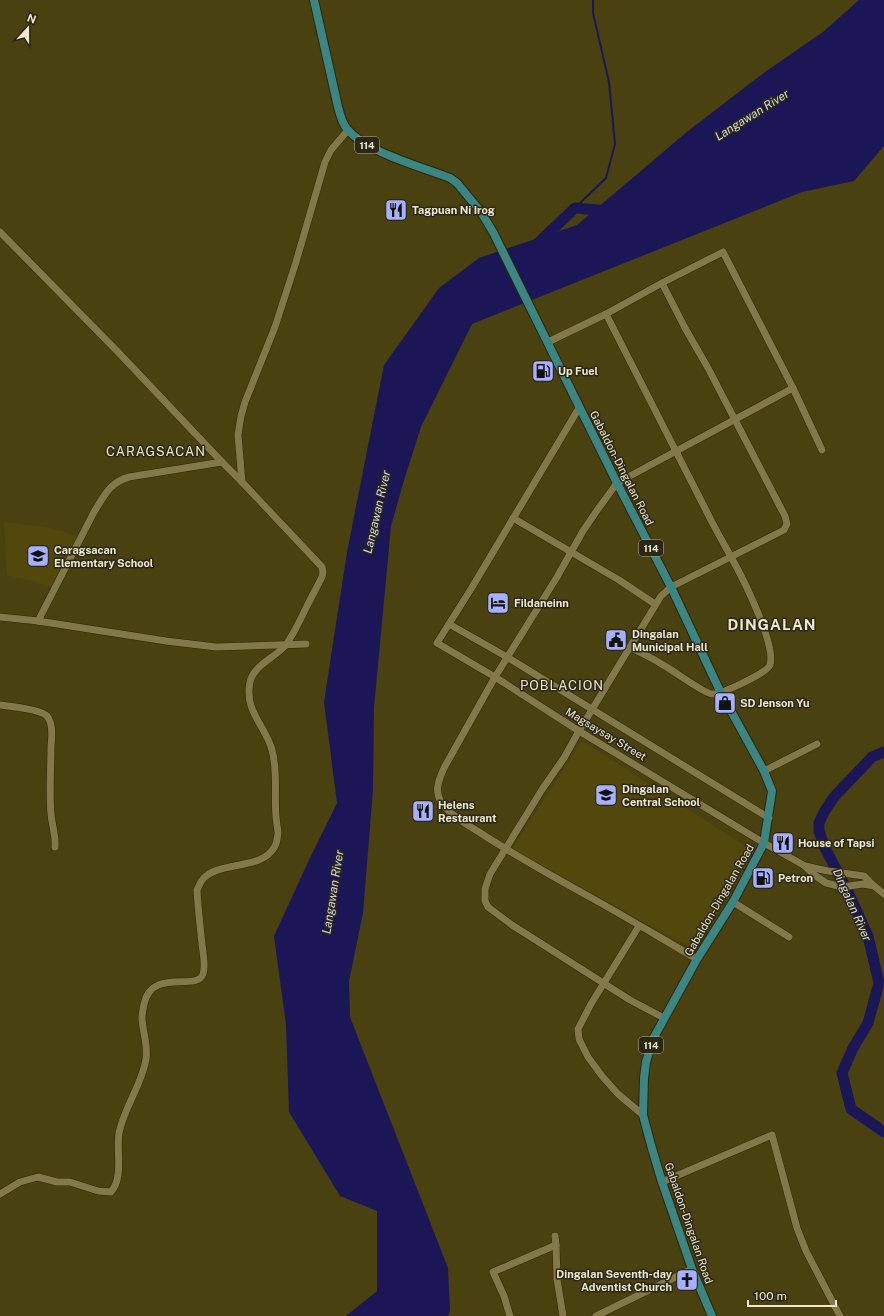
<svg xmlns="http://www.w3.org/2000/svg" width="884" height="1316" font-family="'Public Sans',sans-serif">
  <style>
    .built { fill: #53480b }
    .water { fill: #1b1756 }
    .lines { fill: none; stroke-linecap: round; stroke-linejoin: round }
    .stream { stroke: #1b1756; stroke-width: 2 }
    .river { stroke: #1b1756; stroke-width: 11 }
    .minor-casing { stroke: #2e2703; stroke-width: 8 }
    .major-casing { stroke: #2e2703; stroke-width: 10 }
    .minor { stroke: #827849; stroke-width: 7 }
    .major { stroke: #3b8684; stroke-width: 8 }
    .labels { text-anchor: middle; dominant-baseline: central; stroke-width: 3; stroke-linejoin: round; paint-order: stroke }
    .shield { fill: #2b2714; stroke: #b4af98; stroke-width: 1 }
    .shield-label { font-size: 10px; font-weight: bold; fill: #eee9d0 }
    .poi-label { font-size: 11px; font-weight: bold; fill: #eee9d0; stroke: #2b2714; text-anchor: start }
    .street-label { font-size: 11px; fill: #eee9d0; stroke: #2b2714 }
    .water-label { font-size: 12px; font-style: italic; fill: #d7daee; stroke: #2b2714 }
    .quarter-label { font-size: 13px; letter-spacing: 1px; fill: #eee9d0; stroke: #2b2714 }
    .district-label { font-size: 15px; font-weight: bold; letter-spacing: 1px; fill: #eee9d0; stroke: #2b2714 }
  </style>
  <rect width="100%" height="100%" fill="#4a4110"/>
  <!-- built -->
  <g class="built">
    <polygon points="4,522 50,528 79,536 57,588 7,575"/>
    <polygon points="582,741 754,852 695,950 512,849"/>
  </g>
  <!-- water -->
  <polygon class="water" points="859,0 884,0 884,146 854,181 802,192 472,324 421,427 405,477 391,526 374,708 373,790 363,913 349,981 350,1017 448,1268 450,1310 448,1316 346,1316 377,1291 377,1211 340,1196 289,1112 286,1025 274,936 309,860 337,803 324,702 347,552 384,365 439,288 479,258 577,225 688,131 765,72 823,32"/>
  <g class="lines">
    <!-- stream -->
    <polyline class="stream" points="575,208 606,178 615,144 609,82 593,13 593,0"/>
    <!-- river -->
    <g class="river">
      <polyline points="537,244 575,208 609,211"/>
      <polyline points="884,752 872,757 834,797 824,812 819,823 819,831 824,846 848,892 868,936 879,983 868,1023 853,1048 842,1073 851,1109 884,1132"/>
    </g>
    <!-- minor casing -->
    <g class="minor-casing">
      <g id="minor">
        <polyline points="0,232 119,353 222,462 242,482"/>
        <polyline points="662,283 685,328 708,368 785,516 787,524 784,530 671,587 661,596 579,731 564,758 543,788 490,874 485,889 485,901 488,907 512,925 630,1000 664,1018"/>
        <path d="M 606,314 C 642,384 677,454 713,524 C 724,545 737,566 747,588 C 754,603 775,649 770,665 C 767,673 720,695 712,694 C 703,693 673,670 663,665 C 652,658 641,653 631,648"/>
        <polyline points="548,342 606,314 662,283 723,252 793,388 822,450"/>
        <polyline points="579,408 471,589 437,643 495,677 579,731 764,843 798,862 805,866 813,874 826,883 842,887 863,884 874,886 884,894"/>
        <polyline points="513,518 619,580 655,604"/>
        <polyline points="0,617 38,621 166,641 216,647 306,644"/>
        <path d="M 38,621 L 94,512 C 104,496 110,482 129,477 L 222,462"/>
        <polyline points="449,624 507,657 769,818"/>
        <path d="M 0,705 C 9,706 42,710 47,716 C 53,723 52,738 51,746 C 51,768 49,792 51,814 C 52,825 56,836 55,847"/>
        <polyline points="764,771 817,744"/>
        <polyline points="805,866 828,871 864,876 874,886"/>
        <polyline points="733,902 789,937"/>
        <polyline points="639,926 591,1004 578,1029 579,1039 588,1057 602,1076 618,1094 643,1115"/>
        <path d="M 697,959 C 664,940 631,920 597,901 C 557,879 517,857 479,832 C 468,825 448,814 441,802 C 434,790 439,780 444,768 L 495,677 L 557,577 L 583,531 L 598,509 L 617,483 L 793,388"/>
        <polyline points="662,1182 772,1135 797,1228 806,1251 840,1316"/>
        <path d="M 0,1194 L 20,1182 L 38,1177 L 57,1182 L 70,1182 L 98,1191 L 111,1192 C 124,1177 116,1151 119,1133 C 124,1107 142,1085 146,1059 C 148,1045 143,1033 142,1019 C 142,1015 143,1009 144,1004 C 152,967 197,992 203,974 C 206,966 203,953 202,944 C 200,926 198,908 197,890 C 199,886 200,882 203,879 C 220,860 263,871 275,846 C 277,843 277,838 278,834 C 278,828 276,822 276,816 C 274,794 278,771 272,750 C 265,725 244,711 250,682 C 254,665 274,658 285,646 C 294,634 300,620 307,606 C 312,596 317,587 322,577 L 323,572 L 322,567 L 242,482 L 238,435 L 241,416 L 245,402 L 275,327 L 296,262 L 325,162 L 331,150 L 348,130"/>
        <polyline points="555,1236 556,1245 557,1279 563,1316"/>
        <polyline points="510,1316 504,1296 493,1272 556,1245"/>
        <polyline points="596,1316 692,1269"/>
      </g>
    </g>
    <!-- major casing -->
    <g class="major-casing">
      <path id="major" d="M 314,0 L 338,107 C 340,115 342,123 347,129 C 366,152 422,167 450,178 L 457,183 L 481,212 L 493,232 L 617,483 L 671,587 L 720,691 L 764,771 L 772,791 L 764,843 L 733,902 L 697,959 L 653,1039 L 646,1062 L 644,1078 L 643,1115 L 651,1145 L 662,1182 L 692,1269 L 712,1316"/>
    </g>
    <!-- minor -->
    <use href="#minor" class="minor"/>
    <!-- major -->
    <use href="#major" class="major"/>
  </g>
  <!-- icons -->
  <defs>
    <g id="restaurant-square" transform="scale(1.15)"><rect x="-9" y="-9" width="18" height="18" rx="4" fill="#a7b0fc" stroke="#2b2714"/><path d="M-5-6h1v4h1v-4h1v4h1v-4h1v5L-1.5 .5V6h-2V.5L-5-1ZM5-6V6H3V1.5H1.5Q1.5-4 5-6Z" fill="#111"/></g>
    <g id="fuel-square" transform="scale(1.15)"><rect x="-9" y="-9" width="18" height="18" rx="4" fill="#a7b0fc" stroke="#2b2714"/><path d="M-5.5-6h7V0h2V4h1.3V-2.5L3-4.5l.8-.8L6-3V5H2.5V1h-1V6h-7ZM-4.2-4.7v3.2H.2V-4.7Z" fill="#111"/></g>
    <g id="school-square" transform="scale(1.15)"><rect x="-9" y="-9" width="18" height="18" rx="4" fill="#a7b0fc" stroke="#2b2714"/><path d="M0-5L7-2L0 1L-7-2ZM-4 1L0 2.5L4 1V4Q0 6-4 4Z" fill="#111"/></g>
    <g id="hotel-square" transform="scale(1.15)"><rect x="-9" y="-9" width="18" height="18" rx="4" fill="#a7b0fc" stroke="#2b2714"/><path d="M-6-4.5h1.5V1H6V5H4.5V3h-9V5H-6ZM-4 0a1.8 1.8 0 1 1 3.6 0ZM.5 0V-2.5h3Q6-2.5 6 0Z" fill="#111"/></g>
    <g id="civic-square" transform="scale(1.15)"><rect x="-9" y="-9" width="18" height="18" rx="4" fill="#a7b0fc" stroke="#2b2714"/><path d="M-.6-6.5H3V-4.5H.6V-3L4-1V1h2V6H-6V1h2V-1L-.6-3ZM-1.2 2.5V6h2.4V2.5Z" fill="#111"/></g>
    <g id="shop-square" transform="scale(1.15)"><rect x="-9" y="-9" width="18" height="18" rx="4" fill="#a7b0fc" stroke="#2b2714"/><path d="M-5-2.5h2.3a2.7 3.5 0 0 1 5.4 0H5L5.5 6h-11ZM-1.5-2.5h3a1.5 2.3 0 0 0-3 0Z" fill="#111"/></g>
    <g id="church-square" transform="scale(1.15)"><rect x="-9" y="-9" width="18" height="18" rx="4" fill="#a7b0fc" stroke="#2b2714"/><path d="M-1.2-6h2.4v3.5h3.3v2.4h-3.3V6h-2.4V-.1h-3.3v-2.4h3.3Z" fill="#111"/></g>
  </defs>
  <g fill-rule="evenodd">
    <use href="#restaurant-square" x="396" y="210"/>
    <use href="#fuel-square" x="543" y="371"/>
    <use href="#school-square" x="38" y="556"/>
    <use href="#hotel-square" x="498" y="603"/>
    <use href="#civic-square" x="616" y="640"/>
    <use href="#shop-square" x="725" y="703"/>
    <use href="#school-square" x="606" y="795"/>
    <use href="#restaurant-square" x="423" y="811"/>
    <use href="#restaurant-square" x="783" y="843"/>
    <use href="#fuel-square" x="763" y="878"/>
    <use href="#church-square" x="687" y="1280"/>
  </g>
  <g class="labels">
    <!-- shield labels -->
    <g class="shield">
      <rect x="355" y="137" width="24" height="16" rx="3"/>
      <rect x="639" y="540" width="24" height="16" rx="3"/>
      <rect x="639" y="1037" width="24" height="16" rx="3"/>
    </g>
    <g class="shield-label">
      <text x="367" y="145">114</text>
      <text x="651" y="548">114</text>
      <text x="651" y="1045">114</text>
    </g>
    <!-- poi labels -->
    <g class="poi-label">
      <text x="412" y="210">Tagpuan Ni Irog</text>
      <text x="558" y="371">Up Fuel</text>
      <text x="54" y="550">Caragsacan<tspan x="54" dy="13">Elementary School</tspan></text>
      <text x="514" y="603">Fildaneinn</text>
      <text x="632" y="634">Dingalan<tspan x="632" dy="13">Municipal Hall</tspan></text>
      <text x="740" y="703">SD Jenson Yu</text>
      <text x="622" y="789">Dingalan<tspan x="622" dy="13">Central School</tspan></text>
      <text x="438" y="805">Helens<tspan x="438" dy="13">Restaurant</tspan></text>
      <text x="798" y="843">House of Tapsi</text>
      <text x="778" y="878">Petron</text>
      <text x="672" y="1274" text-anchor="end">Dingalan Seventh-day<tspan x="672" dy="13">Adventist Church</tspan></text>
    </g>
    <!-- street labels -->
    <g class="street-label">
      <text transform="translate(622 468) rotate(63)">Gabaldon-Dingalan Road</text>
      <text transform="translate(606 734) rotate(31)">Magsaysay Street</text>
      <text transform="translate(719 900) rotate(-60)">Gabaldon-Dingalan Road</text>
      <text transform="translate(689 1223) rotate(71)">Gabaldon-Dingalan Road</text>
    </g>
    <!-- water labels -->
    <g class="water-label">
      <text transform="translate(752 115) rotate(-32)">Langawan River</text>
      <text transform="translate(377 512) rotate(-77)">Langawan River</text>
      <text transform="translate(333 892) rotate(-81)">Langawan River</text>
      <text transform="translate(852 905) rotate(66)">Dingalan River</text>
    </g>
    <!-- quarter labels -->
    <g class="quarter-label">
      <text x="156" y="451">CARAGSACAN</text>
      <text x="562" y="685">POBLACION</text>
    </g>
    <!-- district labels -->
    <g class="district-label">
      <text x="772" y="624">DINGALAN</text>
    </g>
  </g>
  <!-- north arrow -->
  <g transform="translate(28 28) rotate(21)" stroke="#2b2714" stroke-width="3" paint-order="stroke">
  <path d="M0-3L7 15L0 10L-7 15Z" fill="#eee9d0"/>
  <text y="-6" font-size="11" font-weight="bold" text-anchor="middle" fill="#eee9d0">N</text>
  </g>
  <!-- scale -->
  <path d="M748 1300v6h88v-6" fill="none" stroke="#eee9d0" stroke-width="2"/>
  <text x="754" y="1300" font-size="12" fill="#eee9d0" stroke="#2b2714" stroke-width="3" paint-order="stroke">100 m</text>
</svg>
